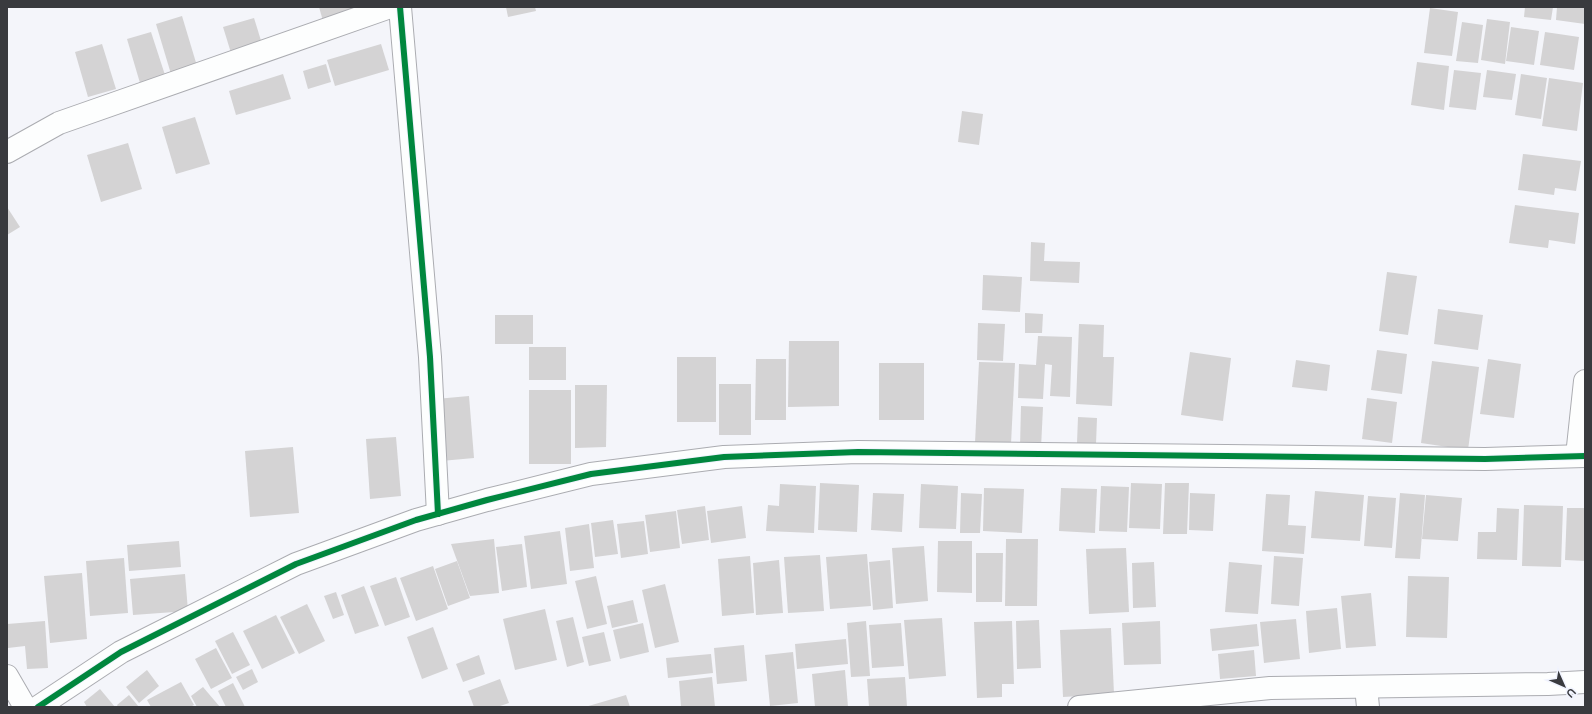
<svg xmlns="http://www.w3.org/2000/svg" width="1592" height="714" font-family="Raleway,sans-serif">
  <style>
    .building { fill: #d4d3d4 }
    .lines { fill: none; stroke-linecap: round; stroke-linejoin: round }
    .minor-casing { stroke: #abacb1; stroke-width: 24 }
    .minor { stroke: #fdfefe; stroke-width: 22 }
    .cycleway-casing { stroke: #f0f3fe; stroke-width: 8 }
    .cycleway { stroke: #00873e; stroke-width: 6 }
  </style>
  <rect width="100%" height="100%" fill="#f4f5fa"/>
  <!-- building -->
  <g class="building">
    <polygon points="319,7 368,7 323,21"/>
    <polygon points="506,7 535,7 536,11 508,17"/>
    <polygon points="1525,7 1553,7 1551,20 1524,17"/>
    <polygon points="1557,7 1585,7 1585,24 1556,20"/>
    <polygon points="1430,8 1458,12 1452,56 1424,53"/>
    <polygon points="182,16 197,66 171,74 156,24"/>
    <polygon points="254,18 263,47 232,56 223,27"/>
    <polygon points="1487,19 1510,22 1505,64 1481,60"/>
    <polygon points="1462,22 1483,25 1478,63 1456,61"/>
    <polygon points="1511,27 1539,31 1534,65 1506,61"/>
    <polygon points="151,32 165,75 140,83 127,39"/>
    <polygon points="1545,32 1579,37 1574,70 1540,65"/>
    <polygon points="102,44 116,89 88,97 75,52"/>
    <polygon points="381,44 389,70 335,86 327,60"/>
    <polygon points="1417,62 1449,66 1444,110 1411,105"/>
    <polygon points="326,64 331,82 308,89 303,71"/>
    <polygon points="1454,70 1481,73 1476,110 1449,107"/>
    <polygon points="1487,70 1516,74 1512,100 1483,97"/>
    <polygon points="283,74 291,99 236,115 229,91"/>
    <polygon points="1521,74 1547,78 1541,119 1515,115"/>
    <polygon points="1549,78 1583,83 1577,131 1542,126"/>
    <polygon points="962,111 983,114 979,145 958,142"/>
    <polygon points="195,117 210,164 176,174 162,127"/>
    <polygon points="128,143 142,189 101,202 87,155"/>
    <polygon points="1523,154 1581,161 1576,191 1555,188 1554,195 1518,190"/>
    <polygon points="1515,205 1579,213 1575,244 1549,240 1548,248 1509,243"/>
    <polygon points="7,207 20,227 7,235"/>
    <polygon points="1031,242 1045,243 1044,261 1080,262 1079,283 1030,281"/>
    <polygon points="1387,272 1417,276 1408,335 1379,331"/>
    <polygon points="983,275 1022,277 1020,312 982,310"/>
    <polygon points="1438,309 1483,315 1478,350 1434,344"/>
    <polygon points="1025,313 1043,314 1042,333 1025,333"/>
    <rect x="495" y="315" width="38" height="29"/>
    <polygon points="978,323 1005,324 1003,361 977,360"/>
    <polygon points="1079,324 1104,325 1103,357 1114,357 1112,406 1076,404"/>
    <polygon points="1038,336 1072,337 1070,397 1050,396 1052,365 1045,364 1043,399 1018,398 1019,364 1036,365"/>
    <polygon points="789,341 839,341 839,406 788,407"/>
    <rect x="529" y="347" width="37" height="33"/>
    <polygon points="1377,350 1407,354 1402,394 1371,390"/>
    <polygon points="1190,352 1231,358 1223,421 1181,415"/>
    <rect x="677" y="357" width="39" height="65"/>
    <polygon points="756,359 786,359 786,420 755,420"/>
    <polygon points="1488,359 1521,364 1514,418 1480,414"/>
    <polygon points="1296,360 1330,365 1327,391 1292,387"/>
    <polygon points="1432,361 1479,367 1468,450 1421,443"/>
    <polygon points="979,362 1015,363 1011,444 975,443"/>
    <rect x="879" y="363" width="45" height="57"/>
    <rect x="719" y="384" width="32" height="51"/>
    <polygon points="575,385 607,385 606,447 575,448"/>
    <rect x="529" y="390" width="42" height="74"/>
    <polygon points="469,396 474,458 441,461 436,399"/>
    <polygon points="1367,398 1397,402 1392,443 1362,439"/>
    <polygon points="1021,406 1043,407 1041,448 1020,447"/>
    <polygon points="1078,417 1097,418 1096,444 1077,443"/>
    <polygon points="396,437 401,496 370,499 366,439"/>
    <polygon points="293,447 299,513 250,517 245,451"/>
    <polygon points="820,483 859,485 857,532 818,530"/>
    <polygon points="1131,483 1162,484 1160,529 1129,528"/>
    <polygon points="1165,483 1189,483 1187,534 1163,534"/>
    <polygon points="780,484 816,486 814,533 766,531 768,505 779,506"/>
    <polygon points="921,484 958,486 956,529 919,528"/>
    <polygon points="1101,486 1129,487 1127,532 1099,531"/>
    <polygon points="984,488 1024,489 1022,533 983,531"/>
    <polygon points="1061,488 1097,489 1095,533 1059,531"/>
    <polygon points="1315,491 1364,495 1360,541 1311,538"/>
    <polygon points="873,493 904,494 902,532 871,530"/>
    <polygon points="961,493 982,494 980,533 960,533"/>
    <polygon points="1190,493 1215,494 1213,531 1189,530"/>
    <polygon points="1400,493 1425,495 1420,559 1395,558"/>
    <polygon points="1266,494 1290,495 1288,525 1306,526 1304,554 1262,551"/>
    <polygon points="1426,495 1462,498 1458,541 1422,539"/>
    <polygon points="1368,496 1396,498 1392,548 1364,546"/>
    <polygon points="1524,505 1563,506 1561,567 1522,566"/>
    <polygon points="705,506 709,540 682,544 677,510"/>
    <polygon points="742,506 746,538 711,543 707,511"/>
    <polygon points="1497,508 1519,509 1517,560 1477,559 1478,532 1496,532"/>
    <polygon points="1567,508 1585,508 1585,561 1565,560"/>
    <polygon points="676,511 680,548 650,552 645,515"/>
    <polygon points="613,520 618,554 595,557 591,523"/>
    <polygon points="644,521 648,554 621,558 617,524"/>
    <polygon points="589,524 594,568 570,571 565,528"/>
    <polygon points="560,531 567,584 531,589 524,536"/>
    <polygon points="494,539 499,593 470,596 451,544"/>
    <polygon points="1006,539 1038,539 1037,606 1005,606"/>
    <polygon points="179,541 181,567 129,571 127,545"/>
    <polygon points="938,541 972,541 972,593 937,592"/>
    <polygon points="522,544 527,587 502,591 496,547"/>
    <polygon points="924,546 928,601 896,604 892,548"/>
    <polygon points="1126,548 1129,612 1089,614 1086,549"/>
    <polygon points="976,553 1003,553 1002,602 976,602"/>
    <polygon points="867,554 871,606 830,609 826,557"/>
    <polygon points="820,555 824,611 788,613 784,557"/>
    <polygon points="750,556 754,613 722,616 718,559"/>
    <polygon points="1274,556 1303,558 1299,606 1271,604"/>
    <polygon points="124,558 128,613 90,616 86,561"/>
    <polygon points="779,560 783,613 756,615 753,563"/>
    <polygon points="890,560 893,608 873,610 869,562"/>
    <polygon points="457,561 470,598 448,606 435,569"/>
    <polygon points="1154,562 1156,607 1133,608 1132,563"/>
    <polygon points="1229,562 1262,565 1258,614 1225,612"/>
    <polygon points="433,566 448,609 416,621 400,578"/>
    <polygon points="82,573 87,639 50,643 44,576"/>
    <polygon points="185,574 188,611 133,615 130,579"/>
    <polygon points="596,576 607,624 587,629 575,581"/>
    <polygon points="1408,576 1449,577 1447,638 1406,637"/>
    <polygon points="396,577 410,617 385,626 370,586"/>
    <polygon points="665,584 679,642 655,648 642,590"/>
    <polygon points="364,586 379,626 355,634 341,595"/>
    <polygon points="336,592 344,615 333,619 324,596"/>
    <polygon points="1371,593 1376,646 1346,648 1341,596"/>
    <polygon points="633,600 638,622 612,628 607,606"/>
    <polygon points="307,604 325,641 299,654 280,617"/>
    <polygon points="1337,608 1341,649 1309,653 1306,611"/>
    <polygon points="545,609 557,660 515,670 503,619"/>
    <polygon points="276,615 295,653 262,669 243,631"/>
    <polygon points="573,617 584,662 567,667 556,621"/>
    <polygon points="942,618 946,676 909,679 904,620"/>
    <polygon points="1296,619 1300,659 1264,663 1260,622"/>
    <polygon points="1039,620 1041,668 1017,669 1016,621"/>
    <polygon points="45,621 48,668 27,669 25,646 8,648 7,624"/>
    <polygon points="866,621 870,676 851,677 847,623"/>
    <polygon points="1012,621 1014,684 1002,684 1002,697 977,698 974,622"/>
    <polygon points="1160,621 1161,664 1124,665 1122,623"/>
    <polygon points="643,623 649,652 620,659 613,630"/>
    <polygon points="901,623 904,666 872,668 869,625"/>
    <polygon points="1257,624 1259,646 1212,651 1210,629"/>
    <polygon points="433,627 448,669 422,679 407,637"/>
    <polygon points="1111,628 1114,694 1063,697 1060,630"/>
    <polygon points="233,632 250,665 232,674 215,641"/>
    <polygon points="604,632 611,661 589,666 582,637"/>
    <polygon points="846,639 848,664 797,669 795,644"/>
    <polygon points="744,645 747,681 717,684 714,648"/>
    <polygon points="216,648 232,678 211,689 195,659"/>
    <polygon points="1254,650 1256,676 1220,679 1218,654"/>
    <polygon points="793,652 798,703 770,706 765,655"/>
    <polygon points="711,654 713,673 668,678 666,658"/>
    <polygon points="479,655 485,674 463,682 456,664"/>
    <polygon points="252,669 258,682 243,690 236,677"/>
    <polygon points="147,670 159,686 139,703 126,687"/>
    <polygon points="845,670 848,707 815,707 812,674"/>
    <polygon points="712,677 715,707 681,707 679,681"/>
    <polygon points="905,677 907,707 869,707 867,679"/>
    <polygon points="500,679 509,703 497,707 474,707 468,691"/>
    <polygon points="181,682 194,705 190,707 151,707 147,700"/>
    <polygon points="233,683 245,707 226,707 218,691"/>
    <polygon points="203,687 220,707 197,707 191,696"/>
    <polygon points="100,689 115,707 87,707 84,702"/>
    <polygon points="129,695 139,707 118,707 117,705"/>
    <polygon points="626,695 630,707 585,707"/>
  </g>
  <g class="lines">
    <!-- minor casing -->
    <g class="minor-casing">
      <g id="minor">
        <polyline points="400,7 430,357 438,514"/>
        <polyline points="7,152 59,123 390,7"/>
        <polyline points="1577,456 1585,381"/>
        <polyline points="7,676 25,707"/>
        <polyline points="1366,687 1368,707"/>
        <polyline points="38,707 121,652 296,564 416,520 487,500 591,474 724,457 858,452 1485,459 1585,456"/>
        <polyline points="1079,707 1270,688 1548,684 1585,682"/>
      </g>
    </g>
    <!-- minor -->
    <use href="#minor" class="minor"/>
    <!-- cycleway casing -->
    <g class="cycleway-casing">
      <g id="cycleway">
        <polyline points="400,7 430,357 438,514"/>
        <polyline points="38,707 121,652 296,564 416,520 487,500 591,474 724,457 858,452 1485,459 1585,456"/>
      </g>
    </g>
    <!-- cycleway -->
    <use href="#cycleway" class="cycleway"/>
  </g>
  <!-- border -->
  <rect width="1592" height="714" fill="none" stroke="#393a3e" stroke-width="16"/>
  <!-- north arrow -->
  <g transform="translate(1564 686) rotate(135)" stroke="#f0f3fe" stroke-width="3" paint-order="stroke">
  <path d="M0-3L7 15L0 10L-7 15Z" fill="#393a3e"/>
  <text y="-6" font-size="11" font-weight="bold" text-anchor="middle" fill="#393a3e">U</text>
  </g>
</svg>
